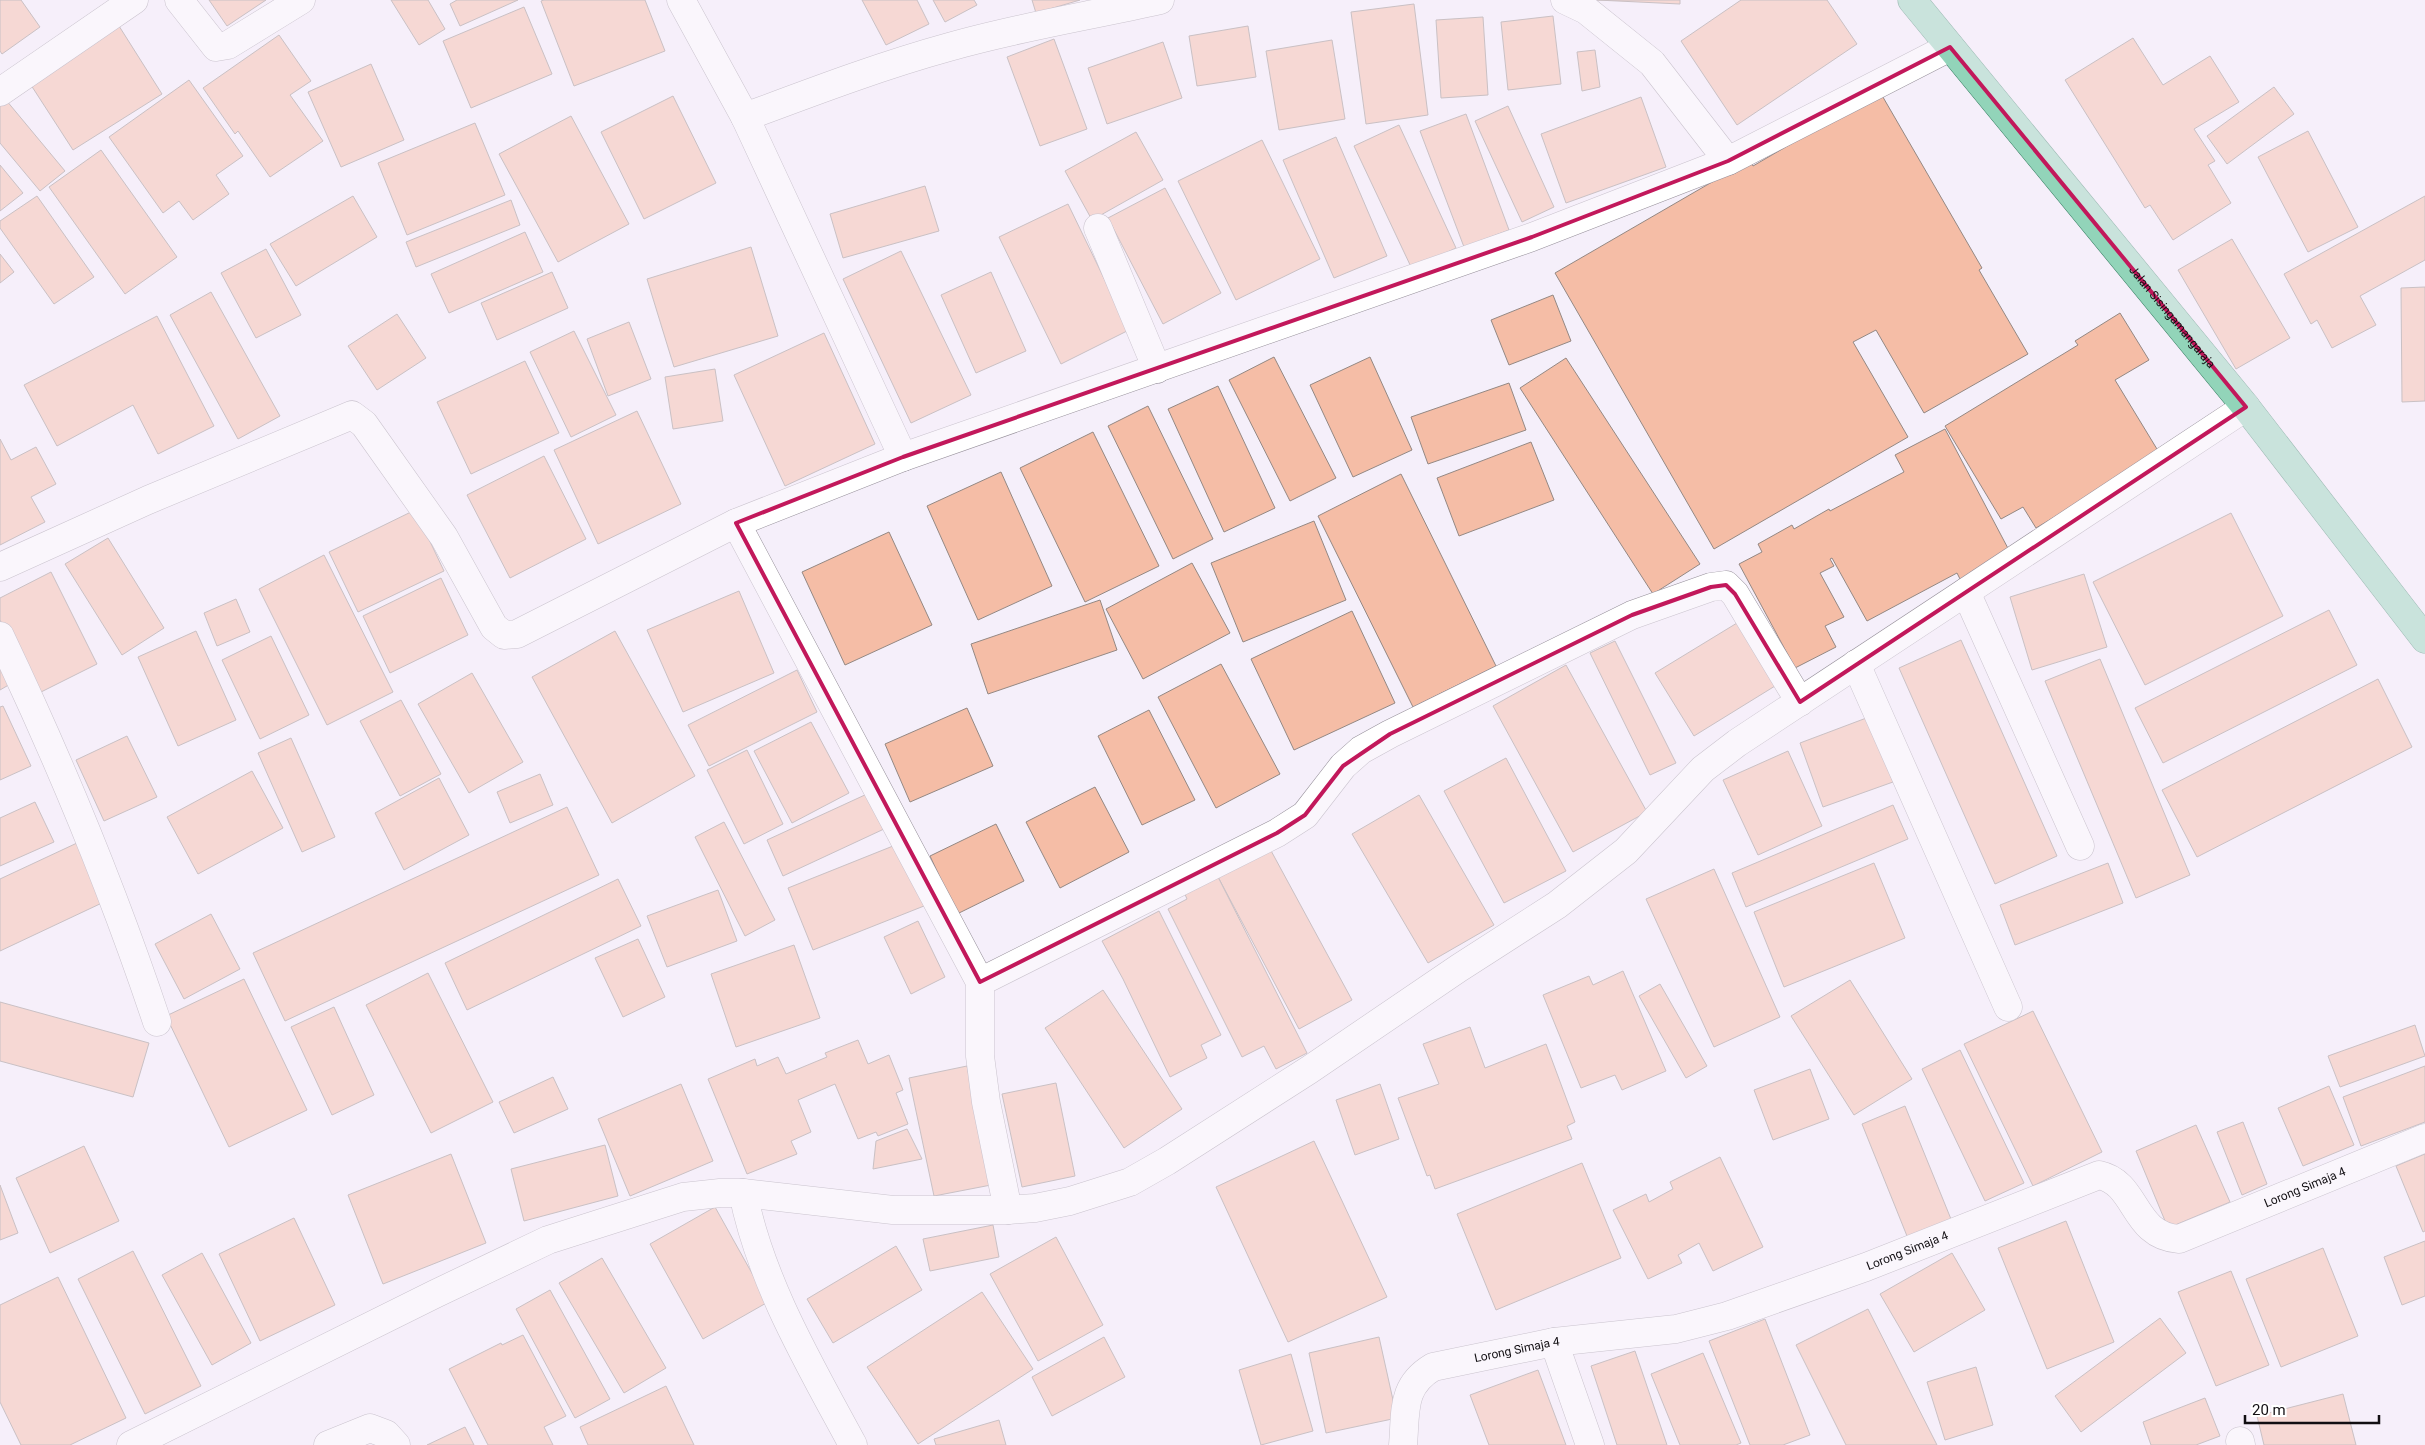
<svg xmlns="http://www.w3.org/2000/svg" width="2425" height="1445" font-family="Roboto,sans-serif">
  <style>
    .building { fill: #f5bda6; stroke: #948883 }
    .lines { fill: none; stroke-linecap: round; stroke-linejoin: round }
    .minor-casing { stroke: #96909a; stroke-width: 29 }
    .primary-casing { stroke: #357c60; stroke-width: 29 }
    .minor { stroke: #fff; stroke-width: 28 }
    .primary { stroke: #92d4b9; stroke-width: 28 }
    .marked { fill: none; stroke: #c2185b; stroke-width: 4; stroke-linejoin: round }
    .labels { text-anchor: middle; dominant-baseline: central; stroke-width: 4; stroke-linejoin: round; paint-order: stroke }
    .street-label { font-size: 12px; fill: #110e12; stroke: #fff }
  </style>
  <rect width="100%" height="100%" fill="#f5effa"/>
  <!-- building -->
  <g class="building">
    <polygon points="0,0 21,0 40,27 2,54 0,51"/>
    <polygon points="209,0 266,0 227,26"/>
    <polygon points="391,0 428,0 445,29 419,45"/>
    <polygon points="457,0 518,0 460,26 450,4"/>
    <polygon points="544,0 645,0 665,51 574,86 541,1"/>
    <polygon points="862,0 917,0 929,24 886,45"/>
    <polygon points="933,0 974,0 977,5 945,22"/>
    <polygon points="1032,0 1080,0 1036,13"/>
    <polygon points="1597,0 1680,0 1680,4"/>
    <polygon points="1741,0 1827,0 1857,44 1737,125 1681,41"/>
    <polygon points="1414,4 1428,115 1366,124 1351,12"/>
    <polygon points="524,7 552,74 471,108 443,41"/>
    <polygon points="1553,16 1561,84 1508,90 1501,22"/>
    <polygon points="1483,17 1488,95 1441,98 1436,20"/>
    <polygon points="119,26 162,94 73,150 29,82"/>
    <polygon points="1248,26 1256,77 1197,86 1189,36"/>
    <polygon points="279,35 311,81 290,95 323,141 270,177 238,131 235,134 203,88"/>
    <polygon points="2133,38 2163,85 2210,56 2239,102 2194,129 2215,161 2208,165 2231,203 2173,240 2150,205 2145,208 2065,80"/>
    <polygon points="1054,39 1087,129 1040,146 1007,57"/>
    <polygon points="1332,40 1345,119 1279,130 1266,51"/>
    <polygon points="1163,42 1182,98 1107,124 1088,68"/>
    <polygon points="1595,50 1600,87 1582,91 1577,52"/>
    <polygon points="371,64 404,140 341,167 308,92"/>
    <polygon points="189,80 243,156 216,175 229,194 193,220 179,201 163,213 109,137"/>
    <polygon points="2274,87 2294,114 2227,164 2207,136"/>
    <polygon points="1880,92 1982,268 1979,270 2028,354 1924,413 1876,330 1853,342 1908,437 1714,549 1555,273 1750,160 1753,166"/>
    <polygon points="673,96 716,183 644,219 601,132"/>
    <polygon points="1641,97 1666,167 1566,203 1541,134"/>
    <polygon points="6,100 65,171 40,191 0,143 0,104"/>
    <polygon points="1508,106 1554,207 1522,222 1475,121"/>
    <polygon points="1466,114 1509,230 1464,247 1420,131"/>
    <polygon points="571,116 629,224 558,262 499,154"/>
    <polygon points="475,123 505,195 407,235 378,163"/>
    <polygon points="1399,125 1456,248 1412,269 1354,146"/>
    <polygon points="2308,131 2358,227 2308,252 2258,157"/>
    <polygon points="1136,132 1163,180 1092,220 1065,171"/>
    <polygon points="1336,137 1387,256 1334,278 1283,160"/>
    <polygon points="1262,140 1320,259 1236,300 1178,181"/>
    <polygon points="101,150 177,257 125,294 49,187"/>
    <polygon points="0,165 23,193 0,211"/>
    <polygon points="925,186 939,231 843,258 830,214"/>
    <polygon points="1165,188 1221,293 1163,324 1108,218"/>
    <polygon points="37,196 94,277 54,304 0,228 0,221"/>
    <polygon points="353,196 377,237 296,286 270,244"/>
    <polygon points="2425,196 2425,260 2360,296 2376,325 2332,348 2317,320 2311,324 2284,274"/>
    <polygon points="511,200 520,225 416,267 406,242"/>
    <polygon points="1068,204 1129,330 1061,364 999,237"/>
    <polygon points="525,232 543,272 449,313 431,274"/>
    <polygon points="2232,239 2290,338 2236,369 2178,270"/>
    <polygon points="751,247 778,336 674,367 647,279"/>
    <polygon points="266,249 301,315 256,338 221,273"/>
    <polygon points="901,251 971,395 911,423 843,279"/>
    <polygon points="0,254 14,272 0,283"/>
    <polygon points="552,272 568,308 497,340 481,303"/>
    <polygon points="991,272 1026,351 976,373 941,295"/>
    <polygon points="2425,287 2425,401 2402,402 2401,288"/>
    <polygon points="211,292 280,416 238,439 170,315"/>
    <polygon points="1553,295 1571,341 1509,365 1491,320"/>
    <polygon points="2120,313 2149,360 2115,380 2160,454 2036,528 2023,507 2001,519 1945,426 2078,345 2075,341"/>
    <polygon points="397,314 426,358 377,390 348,346"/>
    <polygon points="157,316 214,426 158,454 133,405 57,446 24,385"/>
    <polygon points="629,322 651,379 608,396 587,339"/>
    <polygon points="574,331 616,415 571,437 530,352"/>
    <polygon points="824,333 875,444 785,486 734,375"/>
    <polygon points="1274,357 1336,478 1290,501 1229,380"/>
    <polygon points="1370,357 1412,450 1353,477 1310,385"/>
    <polygon points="1566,358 1700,564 1653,594 1520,388"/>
    <polygon points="525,361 559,433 471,474 437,402"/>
    <polygon points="715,369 723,421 673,429 665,377"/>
    <polygon points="1509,383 1526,430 1428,464 1411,417"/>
    <polygon points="1218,386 1275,508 1224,532 1168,409"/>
    <polygon points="1148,406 1213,539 1173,559 1108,426"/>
    <polygon points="637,411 681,504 598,544 554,450"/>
    <polygon points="1945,429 2011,554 1961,581 1957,573 1867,621 1832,558 1830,559 1834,566 1820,573 1844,617 1825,626 1836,647 1795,668 1739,564 1762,552 1758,544 1792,525 1794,529 1829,509 1830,511 1904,472 1895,455"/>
    <polygon points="1093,432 1159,566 1085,602 1020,468"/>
    <polygon points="0,439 11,460 36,447 56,484 31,497 45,522 0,545"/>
    <polygon points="1531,442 1554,500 1459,536 1437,478"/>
    <polygon points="544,456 586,539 510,578 467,495"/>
    <polygon points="1001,472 1052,586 978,620 927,506"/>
    <polygon points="1401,474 1496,666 1413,707 1318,516"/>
    <polygon points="415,510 444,571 358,612 329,552"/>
    <polygon points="2231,513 2283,616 2145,685 2093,582"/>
    <polygon points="1314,521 1346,600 1243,642 1211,563"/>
    <polygon points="889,532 932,625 845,665 802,572"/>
    <polygon points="108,538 164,628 122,655 65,564"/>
    <polygon points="324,555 393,692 327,725 259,589"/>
    <polygon points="1192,563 1230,633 1143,679 1106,609"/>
    <polygon points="51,572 97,664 37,694 0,620 0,598"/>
    <polygon points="2084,574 2107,647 2032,670 2010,597"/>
    <polygon points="441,578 468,635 390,673 363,616"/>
    <polygon points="739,591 774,673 683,712 647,630"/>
    <polygon points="236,599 250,632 217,646 204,613"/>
    <polygon points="1100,600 1117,650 988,694 971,644"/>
    <polygon points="2329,610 2357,665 2163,763 2135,708"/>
    <polygon points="1352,611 1395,703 1294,750 1251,659"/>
    <polygon points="1737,623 1775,686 1694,736 1655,673"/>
    <polygon points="196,631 236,720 178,746 138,657"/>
    <polygon points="615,631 695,776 612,823 532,677"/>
    <polygon points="271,636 309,715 260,739 222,660"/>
    <polygon points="1961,640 2057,856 1995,884 1899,668"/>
    <polygon points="1615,641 1676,763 1650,775 1590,653"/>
    <polygon points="2100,659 2190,875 2136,898 2045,681"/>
    <polygon points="0,662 12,683 0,690"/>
    <polygon points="1221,664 1280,774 1216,808 1158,697"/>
    <polygon points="1566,665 1647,812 1573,852 1493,706"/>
    <polygon points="797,670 817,712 709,766 688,725"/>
    <polygon points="472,673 523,762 469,793 418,704"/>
    <polygon points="2378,679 2412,747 2197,857 2162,790"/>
    <polygon points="401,700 441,774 400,796 360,721"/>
    <polygon points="3,706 31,766 0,780 0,707"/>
    <polygon points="967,708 993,766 910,802 885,744"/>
    <polygon points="1149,710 1195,800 1142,825 1098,736"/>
    <polygon points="1869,717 1893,782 1823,807 1800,743"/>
    <polygon points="811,722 849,793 792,823 754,751"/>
    <polygon points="127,736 157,797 104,821 76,760"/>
    <polygon points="291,738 335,837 302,852 258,753"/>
    <polygon points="747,750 783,824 744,844 707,770"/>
    <polygon points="1788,751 1822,826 1758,855 1723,780"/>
    <polygon points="1506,758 1566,871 1504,903 1444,791"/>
    <polygon points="252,771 283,828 198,874 167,817"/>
    <polygon points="540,774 553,805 510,823 497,792"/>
    <polygon points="439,778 469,835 404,870 375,813"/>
    <polygon points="1095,787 1129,852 1060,888 1026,822"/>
    <polygon points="867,794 884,829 783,876 767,840"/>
    <polygon points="1419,795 1494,925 1428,963 1352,834"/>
    <polygon points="35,802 54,842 0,866 0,818"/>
    <polygon points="1893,805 1908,839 1746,907 1732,873"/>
    <polygon points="567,807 599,875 285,1021 253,953"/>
    <polygon points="724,822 775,920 745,936 695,837"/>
    <polygon points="996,824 1024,881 957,914 930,856"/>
    <polygon points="903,842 929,904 813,950 788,888"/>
    <polygon points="77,843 104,902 0,951 0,879"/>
    <polygon points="1269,847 1352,1000 1299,1029 1217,875"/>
    <polygon points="1874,863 1905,938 1784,987 1754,912"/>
    <polygon points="2108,863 2123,903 2015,945 2000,905"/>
    <polygon points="1714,869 1780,1017 1714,1047 1646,899"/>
    <polygon points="1217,875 1307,1053 1276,1069 1264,1046 1242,1057 1168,909 1187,899 1184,892"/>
    <polygon points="618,879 641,926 467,1010 445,963"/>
    <polygon points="718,890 737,941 667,967 647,916"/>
    <polygon points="1159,911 1221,1035 1201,1045 1207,1058 1170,1077 1123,979 1102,941"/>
    <polygon points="211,914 240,969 184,999 155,944"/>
    <polygon points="918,921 945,977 911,994 884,937"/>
    <polygon points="638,939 665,997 623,1017 595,958"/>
    <polygon points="794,945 820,1018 736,1047 711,974"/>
    <polygon points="1623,971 1666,1071 1622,1090 1615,1075 1581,1088 1543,995 1589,976 1593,985"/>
    <polygon points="428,973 493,1102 431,1133 366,1005"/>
    <polygon points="244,979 307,1110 229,1147 166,1016"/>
    <polygon points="1850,980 1912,1079 1854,1115 1791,1016"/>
    <polygon points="1660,984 1707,1066 1686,1078 1639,996"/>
    <polygon points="1103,990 1182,1109 1124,1148 1045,1028"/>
    <polygon points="0,1002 149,1043 133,1097 0,1061"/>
    <polygon points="334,1007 374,1095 332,1115 291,1027"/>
    <polygon points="2033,1011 2102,1152 2033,1186 1964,1044"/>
    <polygon points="2415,1025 2425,1056 2340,1087 2328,1056"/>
    <polygon points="1470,1027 1485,1068 1546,1044 1575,1122 1567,1126 1572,1139 1435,1189 1430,1175 1427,1176 1398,1098 1439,1084 1423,1044"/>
    <polygon points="858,1040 868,1064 889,1055 903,1090 896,1093 908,1124 878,1136 876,1132 858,1139 835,1084 798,1100 811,1132 791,1141 797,1154 747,1174 708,1079 755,1059 757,1066 778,1057 786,1074 827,1057 825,1053"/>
    <polygon points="1960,1050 2024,1183 1985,1201 1922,1069"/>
    <polygon points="967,1066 991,1185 934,1196 909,1078"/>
    <polygon points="2425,1066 2425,1122 2361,1146 2343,1097"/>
    <polygon points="1810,1069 1829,1119 1773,1140 1754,1090"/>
    <polygon points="553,1077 568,1109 514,1133 499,1102"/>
    <polygon points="1056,1083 1075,1176 1022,1187 1002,1094"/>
    <polygon points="681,1084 713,1161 630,1196 598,1119"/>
    <polygon points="1380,1084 1399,1139 1355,1155 1336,1100"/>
    <polygon points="2329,1086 2354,1145 2303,1166 2278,1108"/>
    <polygon points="1905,1106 1953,1224 1909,1241 1862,1124"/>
    <polygon points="2243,1122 2267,1184 2242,1195 2217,1132"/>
    <polygon points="2196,1125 2230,1202 2168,1228 2136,1151"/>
    <polygon points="907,1129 922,1159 873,1169 876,1141"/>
    <polygon points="1314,1141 1387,1297 1288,1342 1216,1187"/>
    <polygon points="605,1145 618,1196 524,1221 511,1169"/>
    <polygon points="84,1146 119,1221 50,1253 16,1178"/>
    <polygon points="451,1154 486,1243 383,1284 348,1195"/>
    <polygon points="2425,1154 2425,1231 2423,1232 2396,1166"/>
    <polygon points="1720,1157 1763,1247 1713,1271 1699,1243 1678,1255 1682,1263 1648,1279 1613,1210 1646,1194 1649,1202 1673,1189 1670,1182"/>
    <polygon points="1582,1163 1621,1258 1496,1310 1457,1214"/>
    <polygon points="0,1185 18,1233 0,1240"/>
    <polygon points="715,1207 768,1302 703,1339 650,1244"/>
    <polygon points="294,1218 335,1305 260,1341 219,1254"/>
    <polygon points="2066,1221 2114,1342 2047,1369 1998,1248"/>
    <polygon points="993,1225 999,1257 930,1271 923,1239"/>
    <polygon points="1056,1237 1103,1325 1038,1361 990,1274"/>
    <polygon points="2425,1241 2425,1296 2402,1305 2384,1257"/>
    <polygon points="896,1246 922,1290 833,1343 807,1299"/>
    <polygon points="2323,1248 2358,1336 2281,1367 2246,1279"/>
    <polygon points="133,1251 201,1386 145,1414 78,1279"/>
    <polygon points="202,1253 251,1343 212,1365 162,1275"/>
    <polygon points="1952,1253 1985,1310 1914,1352 1880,1294"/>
    <polygon points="602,1258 666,1368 624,1393 559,1283"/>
    <polygon points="2231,1271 2269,1365 2216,1386 2178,1292"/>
    <polygon points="58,1277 126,1418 70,1445 21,1445 0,1402 0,1305"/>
    <polygon points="550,1290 610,1399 575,1418 516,1309"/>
    <polygon points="982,1292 1033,1369 918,1444 867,1367"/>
    <polygon points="1868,1309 1937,1445 1846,1445 1796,1345"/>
    <polygon points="2160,1318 2186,1353 2081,1432 2055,1396"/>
    <polygon points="1765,1319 1810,1435 1783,1445 1750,1445 1709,1341"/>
    <polygon points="523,1335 566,1416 544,1427 553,1445 488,1445 449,1369 501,1343 502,1345"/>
    <polygon points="1104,1337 1125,1377 1052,1416 1032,1377"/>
    <polygon points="1379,1337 1397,1418 1326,1433 1309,1353"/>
    <polygon points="1635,1351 1667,1445 1617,1445 1591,1366"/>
    <polygon points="1703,1353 1741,1443 1736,1445 1680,1445 1651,1374"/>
    <polygon points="1291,1354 1313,1431 1261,1445 1239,1370"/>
    <polygon points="1976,1367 1993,1425 1945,1440 1927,1382"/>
    <polygon points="1538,1370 1566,1445 1489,1445 1470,1395"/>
    <polygon points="666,1386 694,1445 588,1445 580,1427"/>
    <polygon points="2343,1394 2356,1445 2264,1445 2257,1416"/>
    <polygon points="2205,1398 2220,1436 2196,1445 2151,1445 2143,1422"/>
    <polygon points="999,1420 1006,1445 936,1445 934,1439"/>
    <polygon points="465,1427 474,1445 427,1445"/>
  </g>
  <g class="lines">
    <!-- minor casing -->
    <g class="minor-casing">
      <g id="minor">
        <polyline points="179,0 216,47 228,45 301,0"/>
        <polyline points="681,0 745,117 903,457"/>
        <polyline points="1565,0 1586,10 1652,63 1728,161"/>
        <polyline points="0,92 134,0"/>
        <path d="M 745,117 C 812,92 880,66 949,47 C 1018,27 1089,16 1160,0"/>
        <polyline points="1098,228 1157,369"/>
        <polyline points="736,523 980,982 980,1056 986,1102 1008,1210"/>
        <polyline points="0,567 148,500 352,415 364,424 444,537 494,627 504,635 517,634 736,523 903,457 1532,237 1728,161 1950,47"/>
        <polyline points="1966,592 2080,846"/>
        <path d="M 0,636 C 60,762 113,890 157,1022"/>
        <polyline points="1856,664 2008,1007"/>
        <polyline points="980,982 1277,833 1305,815 1343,766 1361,750 1390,734 1632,615 1711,587 1726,585 1735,594 1800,702"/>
        <path d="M 743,1193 C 761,1283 810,1365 853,1445"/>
        <polyline points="1554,1342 1590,1445"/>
        <polyline points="2240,1441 2241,1445"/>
        <polyline points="131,1445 435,1294 548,1240 683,1197 720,1193 743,1193 893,1210 1008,1210 1035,1208 1070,1201 1130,1182 1167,1161 1309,1070 1459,968 1557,905 1626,851 1703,769 1737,743 2246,407"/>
        <polyline points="328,1445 370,1428 386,1434 396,1445"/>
        <path id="s1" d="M 1403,1445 C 1406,1411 1401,1386 1433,1367 L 1554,1342 L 1676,1329 L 1727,1316 L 1866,1267 L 2099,1175 C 2138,1183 2132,1236 2179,1239 L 2425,1138"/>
      </g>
    </g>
    <!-- primary casing -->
    <g class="primary-casing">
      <g id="primary">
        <path id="s2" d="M 1912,0 L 2246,407 L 2425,639"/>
      </g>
    </g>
    <!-- minor -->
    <use href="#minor" class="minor"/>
    <!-- primary -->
    <use href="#primary" class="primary"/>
  </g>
  <!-- marked area -->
  <path d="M0 0H2425V1445H0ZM 1950,47 L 2246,407 L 1800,702 L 1735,594 L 1726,585 L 1711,587 L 1632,615 L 1390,734 L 1343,766 L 1305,815 L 1277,833 L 980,982 L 736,523 L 903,457 L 1532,237 L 1728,161 Z" fill="#f5effa" fill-opacity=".55" fill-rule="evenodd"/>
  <path class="marked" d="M 1950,47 L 2246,407 L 1800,702 L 1735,594 L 1726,585 L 1711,587 L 1632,615 L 1390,734 L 1343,766 L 1305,815 L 1277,833 L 980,982 L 736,523 L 903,457 L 1532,237 L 1728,161 Z"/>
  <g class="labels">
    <!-- street labels -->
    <g class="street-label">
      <text stroke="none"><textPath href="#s2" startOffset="410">Jalan Sisingamangaraja</textPath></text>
      <text stroke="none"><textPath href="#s1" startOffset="1028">Lorong Simaja 4</textPath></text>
      <text stroke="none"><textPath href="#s1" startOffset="579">Lorong Simaja 4</textPath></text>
      <text stroke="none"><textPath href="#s1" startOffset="174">Lorong Simaja 4</textPath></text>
    </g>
  </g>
  <!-- scale -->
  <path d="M2245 1415v8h134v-8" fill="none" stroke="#110e12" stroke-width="2.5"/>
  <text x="2252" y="1415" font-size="15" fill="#110e12" stroke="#ffffff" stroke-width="4" paint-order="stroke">20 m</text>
</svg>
